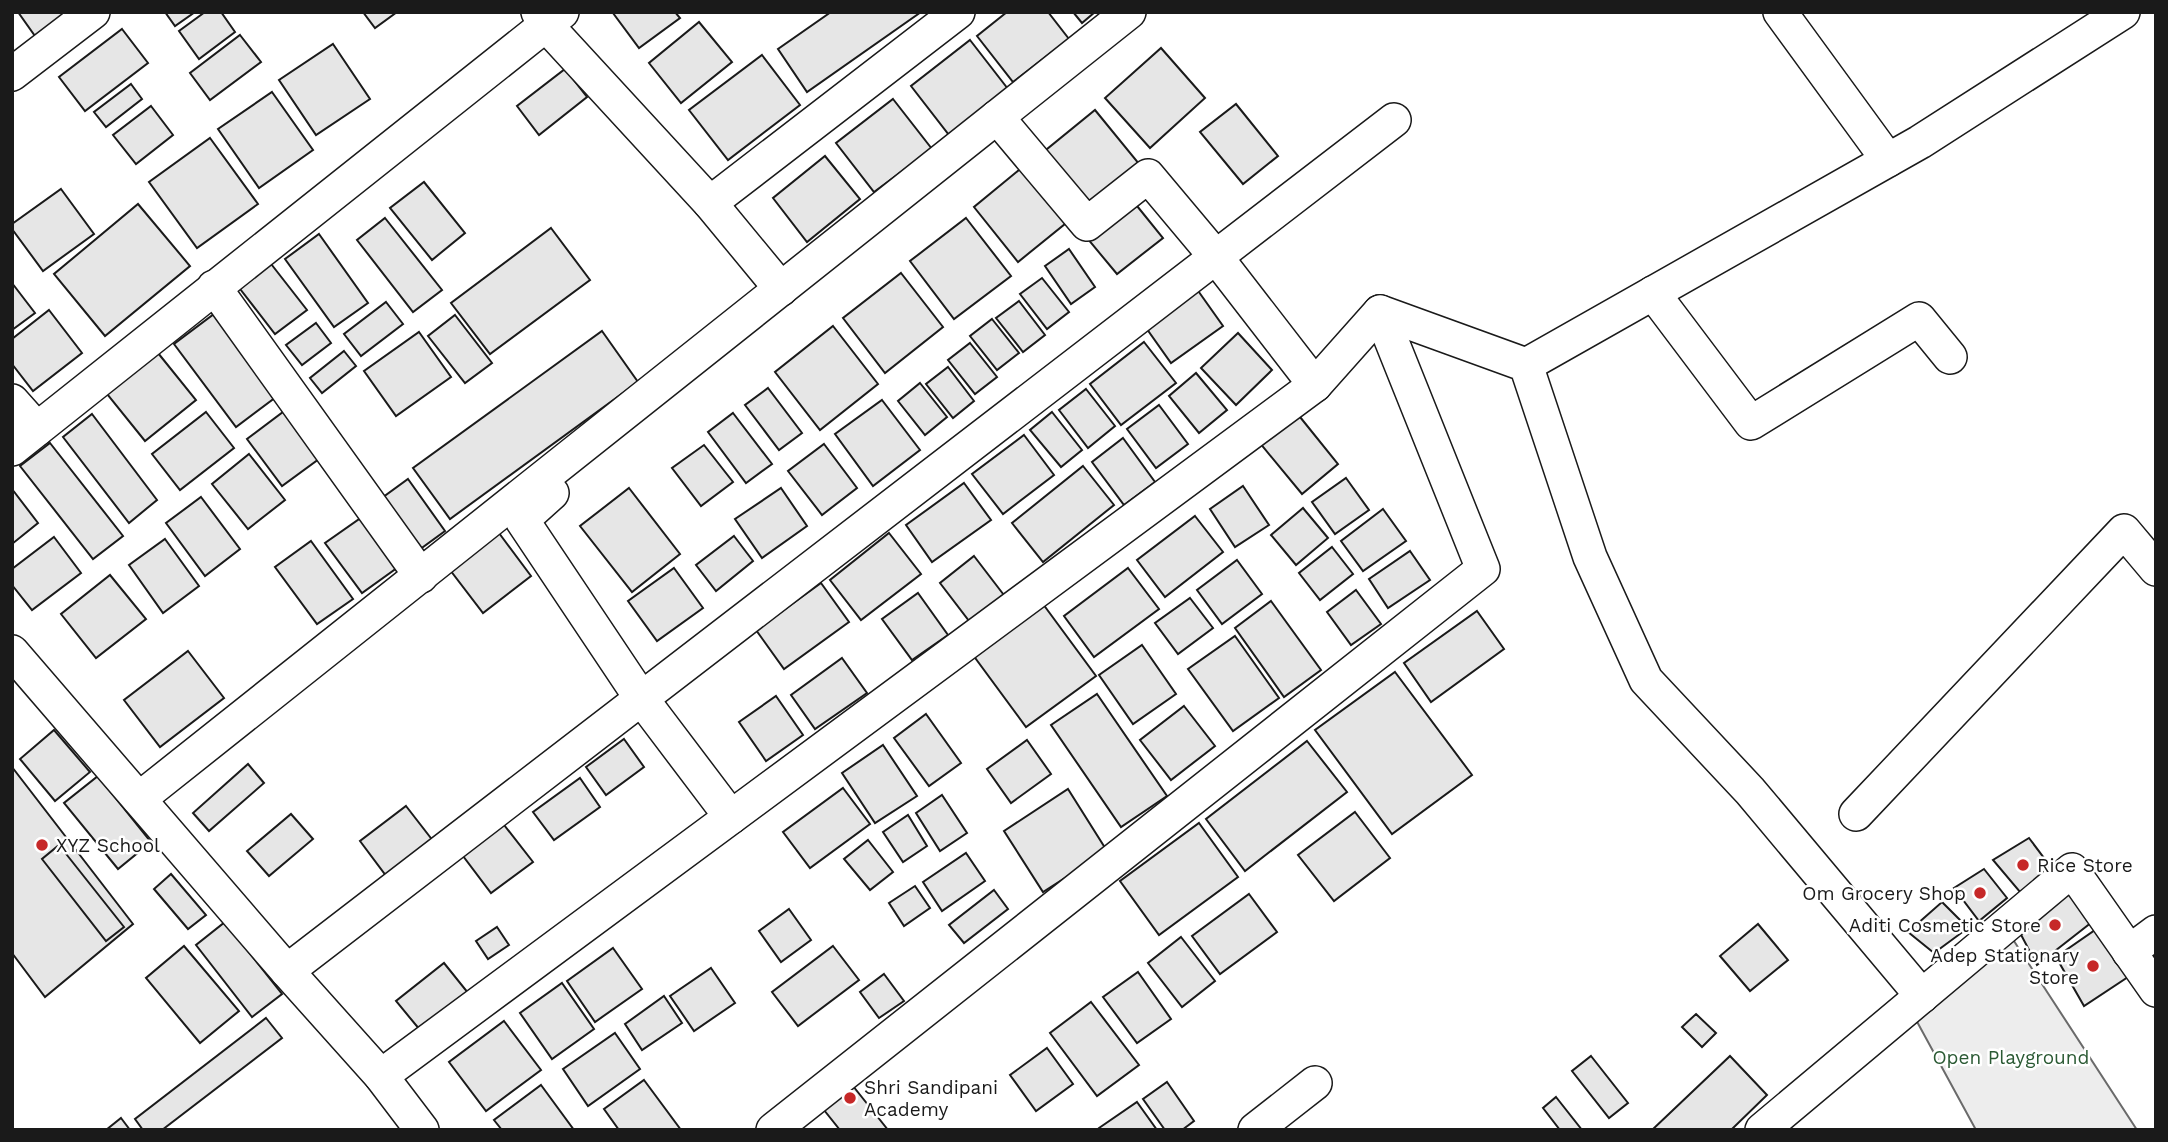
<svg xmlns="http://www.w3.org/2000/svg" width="2168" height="1142" font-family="'Work Sans',sans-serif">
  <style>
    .built { fill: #ededed; stroke: #6a6a6a; stroke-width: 2 }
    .building { fill: #e6e6e6; stroke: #1a1a1a; stroke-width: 2 }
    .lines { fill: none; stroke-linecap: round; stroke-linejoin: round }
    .street-casing { stroke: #1a1a1a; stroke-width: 36 }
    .street { stroke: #fff; stroke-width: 33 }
    .poi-dot { fill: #c62828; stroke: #fff; stroke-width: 2.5 }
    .labels { text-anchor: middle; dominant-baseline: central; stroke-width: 5; stroke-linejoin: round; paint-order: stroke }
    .poi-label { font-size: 19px; fill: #1a1a1a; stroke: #fff; text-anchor: start }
    .park-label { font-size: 19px; fill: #2b5a34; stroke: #fff }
  </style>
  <rect width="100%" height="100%" fill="#fff"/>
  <!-- built -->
  <polygon class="built" points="2012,938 2137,1130 1976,1130 1915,1018"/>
  <!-- building -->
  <g class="building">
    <polygon points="18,12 81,12 40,43"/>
    <polygon points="165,12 195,12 175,26"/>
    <polygon points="205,12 221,12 235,32 199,59 179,31"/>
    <polygon points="363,12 397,12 375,28"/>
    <polygon points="675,12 680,18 639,48 613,13"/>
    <polygon points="831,12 921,12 807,92 778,49"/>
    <polygon points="1007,12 1048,12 1069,39 1013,82 977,36"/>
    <polygon points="1073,12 1095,12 1082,23"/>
    <polygon points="699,22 732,62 681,103 649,63"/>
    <polygon points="122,29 148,63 85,111 59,77"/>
    <polygon points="240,35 261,62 210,100 190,73"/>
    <polygon points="970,40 1015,98 956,144 911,86"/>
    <polygon points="333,44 370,99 316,135 279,80"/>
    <polygon points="1161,48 1205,98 1150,148 1105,98"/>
    <polygon points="762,55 800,105 728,160 689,110"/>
    <polygon points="565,69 587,97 539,135 517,106"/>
    <polygon points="131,84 142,99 106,127 94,112"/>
    <polygon points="272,92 313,150 259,188 218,129"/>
    <polygon points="893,99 932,149 874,192 836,143"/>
    <polygon points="1236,104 1278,156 1243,184 1200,132"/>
    <polygon points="151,106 173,135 136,164 113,135"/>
    <polygon points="1095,110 1140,165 1085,209 1041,154"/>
    <polygon points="210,138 258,204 197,248 149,182"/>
    <polygon points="825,156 860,199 807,242 773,198"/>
    <polygon points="1031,160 1076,215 1018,262 974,207"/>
    <polygon points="424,182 465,233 432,260 390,208"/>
    <polygon points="61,189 94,234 43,271 12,229 12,224"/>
    <polygon points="1133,201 1163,238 1117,274 1087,238"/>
    <polygon points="138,204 190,266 105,336 54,274"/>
    <polygon points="385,218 442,290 413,312 357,240"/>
    <polygon points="966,218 1011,276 954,319 910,261"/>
    <polygon points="551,228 590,280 490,354 451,303"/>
    <polygon points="319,234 368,303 334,327 285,259"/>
    <polygon points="1069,249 1095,287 1071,304 1045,266"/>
    <polygon points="268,260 307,310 275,334 237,285"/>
    <polygon points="901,273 943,327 885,373 843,318"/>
    <polygon points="1042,278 1069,312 1047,329 1020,294"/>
    <polygon points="1189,278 1223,326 1171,363 1137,315"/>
    <polygon points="12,283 35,313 12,330"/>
    <polygon points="1019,301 1045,335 1023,352 996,318"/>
    <polygon points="386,302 403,324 361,356 344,334"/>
    <polygon points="49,310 82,353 33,391 12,364 12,339"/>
    <polygon points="218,311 280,394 236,427 174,344"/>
    <polygon points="455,315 492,363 465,383 428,336"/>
    <polygon points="992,319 1019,353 997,370 970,336"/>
    <polygon points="316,323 331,343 302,365 286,345"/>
    <polygon points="833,326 878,384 820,430 775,372"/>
    <polygon points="602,331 638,382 450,519 413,468"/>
    <polygon points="419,332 451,377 396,416 364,371"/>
    <polygon points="1238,333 1272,370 1236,405 1201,368"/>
    <polygon points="1144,342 1176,383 1121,425 1090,384"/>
    <polygon points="970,343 997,377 975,394 948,360"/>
    <polygon points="344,351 356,366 322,393 310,378"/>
    <polygon points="158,353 196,400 145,441 107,394"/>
    <polygon points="948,367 974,401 953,418 926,384"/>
    <polygon points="1196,373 1227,410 1199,433 1169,396"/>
    <polygon points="920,383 947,417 925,435 898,401"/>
    <polygon points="768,388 802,433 779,450 745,405"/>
    <polygon points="1086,389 1115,426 1088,448 1059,410"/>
    <polygon points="882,400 920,450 873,486 835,434"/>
    <polygon points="1159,405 1188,444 1156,468 1127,429"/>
    <polygon points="287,409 323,456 282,486 247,439"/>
    <polygon points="206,412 234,448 180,490 152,454"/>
    <polygon points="1052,412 1082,450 1061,467 1030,430"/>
    <polygon points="1296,412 1338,464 1302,494 1259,442"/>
    <polygon points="733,413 772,464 746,483 708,432"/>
    <polygon points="92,414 157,500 129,523 63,437"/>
    <polygon points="1024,435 1054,475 1003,514 972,474"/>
    <polygon points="1123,438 1155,482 1124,505 1092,462"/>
    <polygon points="50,443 123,536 93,559 20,466"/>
    <polygon points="824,444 857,488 822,515 788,471"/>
    <polygon points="704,445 733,482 701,506 672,468"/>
    <polygon points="249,454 285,500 248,529 212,484"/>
    <polygon points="1083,466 1114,505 1043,562 1012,523"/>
    <polygon points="1346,478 1369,510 1335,534 1312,502"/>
    <polygon points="408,479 445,531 412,555 375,503"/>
    <polygon points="964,483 991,520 932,562 906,525"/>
    <polygon points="1243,486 1269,525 1235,547 1210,509"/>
    <polygon points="629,488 680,554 632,592 580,526"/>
    <polygon points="781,488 807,526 762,558 735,519"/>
    <polygon points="12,489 38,523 12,544"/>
    <polygon points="201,497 240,549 205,576 166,523"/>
    <polygon points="1303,508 1328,538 1296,565 1271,535"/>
    <polygon points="1383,509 1406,541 1363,571 1341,541"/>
    <polygon points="365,515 401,565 362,593 325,543"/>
    <polygon points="1195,516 1223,552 1165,597 1137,560"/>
    <polygon points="496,529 531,576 483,613 447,566"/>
    <polygon points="889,533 921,574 861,620 830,580"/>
    <polygon points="734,536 753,561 716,591 696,565"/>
    <polygon points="54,537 81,573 32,610 12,585 12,569"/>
    <polygon points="165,539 199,586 163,613 129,565"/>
    <polygon points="311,541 353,599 317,624 275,567"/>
    <polygon points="1332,547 1353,574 1320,600 1299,573"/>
    <polygon points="1410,551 1430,580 1388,608 1369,579"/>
    <polygon points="974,556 1010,603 976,630 940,583"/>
    <polygon points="1237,560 1262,594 1222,624 1197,590"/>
    <polygon points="674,568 703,608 657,641 628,601"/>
    <polygon points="1128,568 1159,609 1094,657 1064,616"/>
    <polygon points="110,575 146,619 96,658 61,614"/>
    <polygon points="821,583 849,622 784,669 756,630"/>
    <polygon points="1356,590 1381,624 1351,645 1327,612"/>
    <polygon points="918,593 948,635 912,660 882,619"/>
    <polygon points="1190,598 1213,628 1178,654 1155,623"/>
    <polygon points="1271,601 1321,670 1284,697 1235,628"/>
    <polygon points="1043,604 1096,676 1026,727 973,655"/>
    <polygon points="1477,611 1504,649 1431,702 1404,663"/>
    <polygon points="1235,636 1279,698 1233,731 1188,669"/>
    <polygon points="1142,645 1176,694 1133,724 1099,675"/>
    <polygon points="188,651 224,698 160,747 124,700"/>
    <polygon points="842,658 867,693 815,729 791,695"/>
    <polygon points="1395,672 1472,775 1392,834 1315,730"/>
    <polygon points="1097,694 1167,796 1121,827 1051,725"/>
    <polygon points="776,696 803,735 766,761 739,722"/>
    <polygon points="1184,706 1215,746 1171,780 1140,740"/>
    <polygon points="926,714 961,763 929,786 894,738"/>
    <polygon points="54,730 90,772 55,801 20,759"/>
    <polygon points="624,739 644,767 606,795 586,767"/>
    <polygon points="1027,740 1051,774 1011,803 987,769"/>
    <polygon points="1307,741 1347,792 1245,871 1206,819"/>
    <polygon points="883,745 917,796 875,823 842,773"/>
    <polygon points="248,764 264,783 209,831 193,813"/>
    <polygon points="12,767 133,924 45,997 12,953"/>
    <polygon points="98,776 151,842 118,869 64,803"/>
    <polygon points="580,778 600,807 554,840 533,812"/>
    <polygon points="843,788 870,824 810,868 783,832"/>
    <polygon points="1068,789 1107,851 1043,892 1004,831"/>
    <polygon points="942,795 967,833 940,851 916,813"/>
    <polygon points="406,806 437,846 390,881 360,841"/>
    <polygon points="1355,812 1390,858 1334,901 1298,855"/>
    <polygon points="291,814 313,839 269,876 247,851"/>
    <polygon points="908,815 927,846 903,862 883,832"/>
    <polygon points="501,821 533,862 491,893 460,852"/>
    <polygon points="1199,823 1238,877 1159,935 1120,881"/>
    <polygon points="2029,838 2053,870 2020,892 1993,860"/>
    <polygon points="868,840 893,872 870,890 844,859"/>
    <polygon points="59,845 124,927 106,941 42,859"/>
    <polygon points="966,853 985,881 942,911 923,882"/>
    <polygon points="1984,869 2007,898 1979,921 1954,888"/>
    <polygon points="171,874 206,915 188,929 154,889"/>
    <polygon points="915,886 930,908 904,926 889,903"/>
    <polygon points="2071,888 2092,922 2037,965 2018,929"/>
    <polygon points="994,890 1008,909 964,943 949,925"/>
    <polygon points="1249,894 1277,932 1220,974 1192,936"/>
    <polygon points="1942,902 1968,928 1934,953 1908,932"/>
    <polygon points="789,909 811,940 781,962 759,931"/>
    <polygon points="225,922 282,994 252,1017 196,945"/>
    <polygon points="1758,924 1788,960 1750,991 1720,956"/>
    <polygon points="497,927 509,945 488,959 476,941"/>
    <polygon points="2098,928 2131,975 2084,1006 2056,957"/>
    <polygon points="1181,937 1215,981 1182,1007 1148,963"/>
    <polygon points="184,946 239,1011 200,1043 146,978"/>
    <polygon points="833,946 859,980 798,1026 772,992"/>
    <polygon points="613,948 642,989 595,1022 567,981"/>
    <polygon points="444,963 473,999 425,1036 396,1001"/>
    <polygon points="711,968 735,1003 694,1031 670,996"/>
    <polygon points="1138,972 1171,1019 1137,1043 1103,997"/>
    <polygon points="884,974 904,1001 879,1018 860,992"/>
    <polygon points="562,983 594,1029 552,1059 520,1013"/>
    <polygon points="664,996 682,1023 642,1050 625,1024"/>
    <polygon points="1091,1002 1139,1065 1097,1096 1050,1033"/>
    <polygon points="1696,1014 1716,1033 1702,1047 1682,1027"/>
    <polygon points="266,1018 282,1038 162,1130 143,1130 135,1119"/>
    <polygon points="504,1021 541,1070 486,1111 449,1062"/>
    <polygon points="615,1033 640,1069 588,1106 563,1069"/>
    <polygon points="1047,1048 1073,1084 1036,1111 1010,1075"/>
    <polygon points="1591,1056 1628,1103 1609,1118 1572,1071"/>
    <polygon points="1730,1056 1767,1095 1731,1130 1652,1130"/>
    <polygon points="644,1080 681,1130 619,1130 604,1109"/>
    <polygon points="1167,1082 1194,1121 1182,1130 1165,1130 1143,1099"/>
    <polygon points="541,1085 574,1130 502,1130 494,1120"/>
    <polygon points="853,1086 888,1130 840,1130 824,1110"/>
    <polygon points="1556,1097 1582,1130 1560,1130 1543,1108"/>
    <polygon points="1137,1102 1157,1130 1100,1130 1099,1128"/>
    <polygon points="121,1118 130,1130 106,1130"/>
  </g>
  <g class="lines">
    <!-- street casing -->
    <g class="street-casing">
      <g id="street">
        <polyline points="538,12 546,25 710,203 781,289"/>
        <polyline points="1780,12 1888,160"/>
        <polyline points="12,74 93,12"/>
        <polyline points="997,117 1087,224 1148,176 1216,257 1315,385 1380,312 1526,365 1590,557 1646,680 1750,791 1922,996"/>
        <polyline points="710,203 958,12"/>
        <polyline points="214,287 421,576"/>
        <polyline points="1653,293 1751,423 1919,319 1950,357"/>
        <polyline points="1526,365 1920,142 2123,12"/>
        <polyline points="12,401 37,429"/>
        <polyline points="12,449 562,12"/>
        <polyline points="552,493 522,520 641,698 731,817"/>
        <polyline points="12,652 287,971 381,1076 422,1130"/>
        <polyline points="139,799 1129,12"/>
        <polyline points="1856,814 2124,531 2156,569"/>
        <polyline points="2129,952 2156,932"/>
        <polyline points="287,971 1394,120"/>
        <polyline points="381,1076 1315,385"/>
        <polyline points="773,1130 1483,569 1380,312"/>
        <polyline points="1255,1130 1315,1083"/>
        <polyline points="1762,1130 2072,870 2156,990"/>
      </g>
    </g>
    <!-- street -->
    <use href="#street" class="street"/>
  </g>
  <!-- markers -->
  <g class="poi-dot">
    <circle cx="42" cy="845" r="7"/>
    <circle cx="2023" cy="865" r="7"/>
    <circle cx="1980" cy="893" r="7"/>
    <circle cx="2055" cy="925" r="7"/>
    <circle cx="2093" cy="966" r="7"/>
    <circle cx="850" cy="1098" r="7"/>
  </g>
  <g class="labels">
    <!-- poi labels -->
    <g class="poi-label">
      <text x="56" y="845">XYZ School</text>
      <text x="2037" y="865">Rice Store</text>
      <text x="1966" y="893" text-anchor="end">Om Grocery Shop</text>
      <text x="2041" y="925" text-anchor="end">Aditi Cosmetic Store</text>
      <text x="2079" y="955" text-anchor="end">Adep Stationary<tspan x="2079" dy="22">Store</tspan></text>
      <text x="864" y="1087">Shri Sandipani<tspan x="864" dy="22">Academy</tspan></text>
    </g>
    <!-- park labels -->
    <g class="park-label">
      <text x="2011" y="1057">Open Playground</text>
    </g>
  </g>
  <!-- border -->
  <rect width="2168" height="1142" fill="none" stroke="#1a1a1a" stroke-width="28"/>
</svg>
